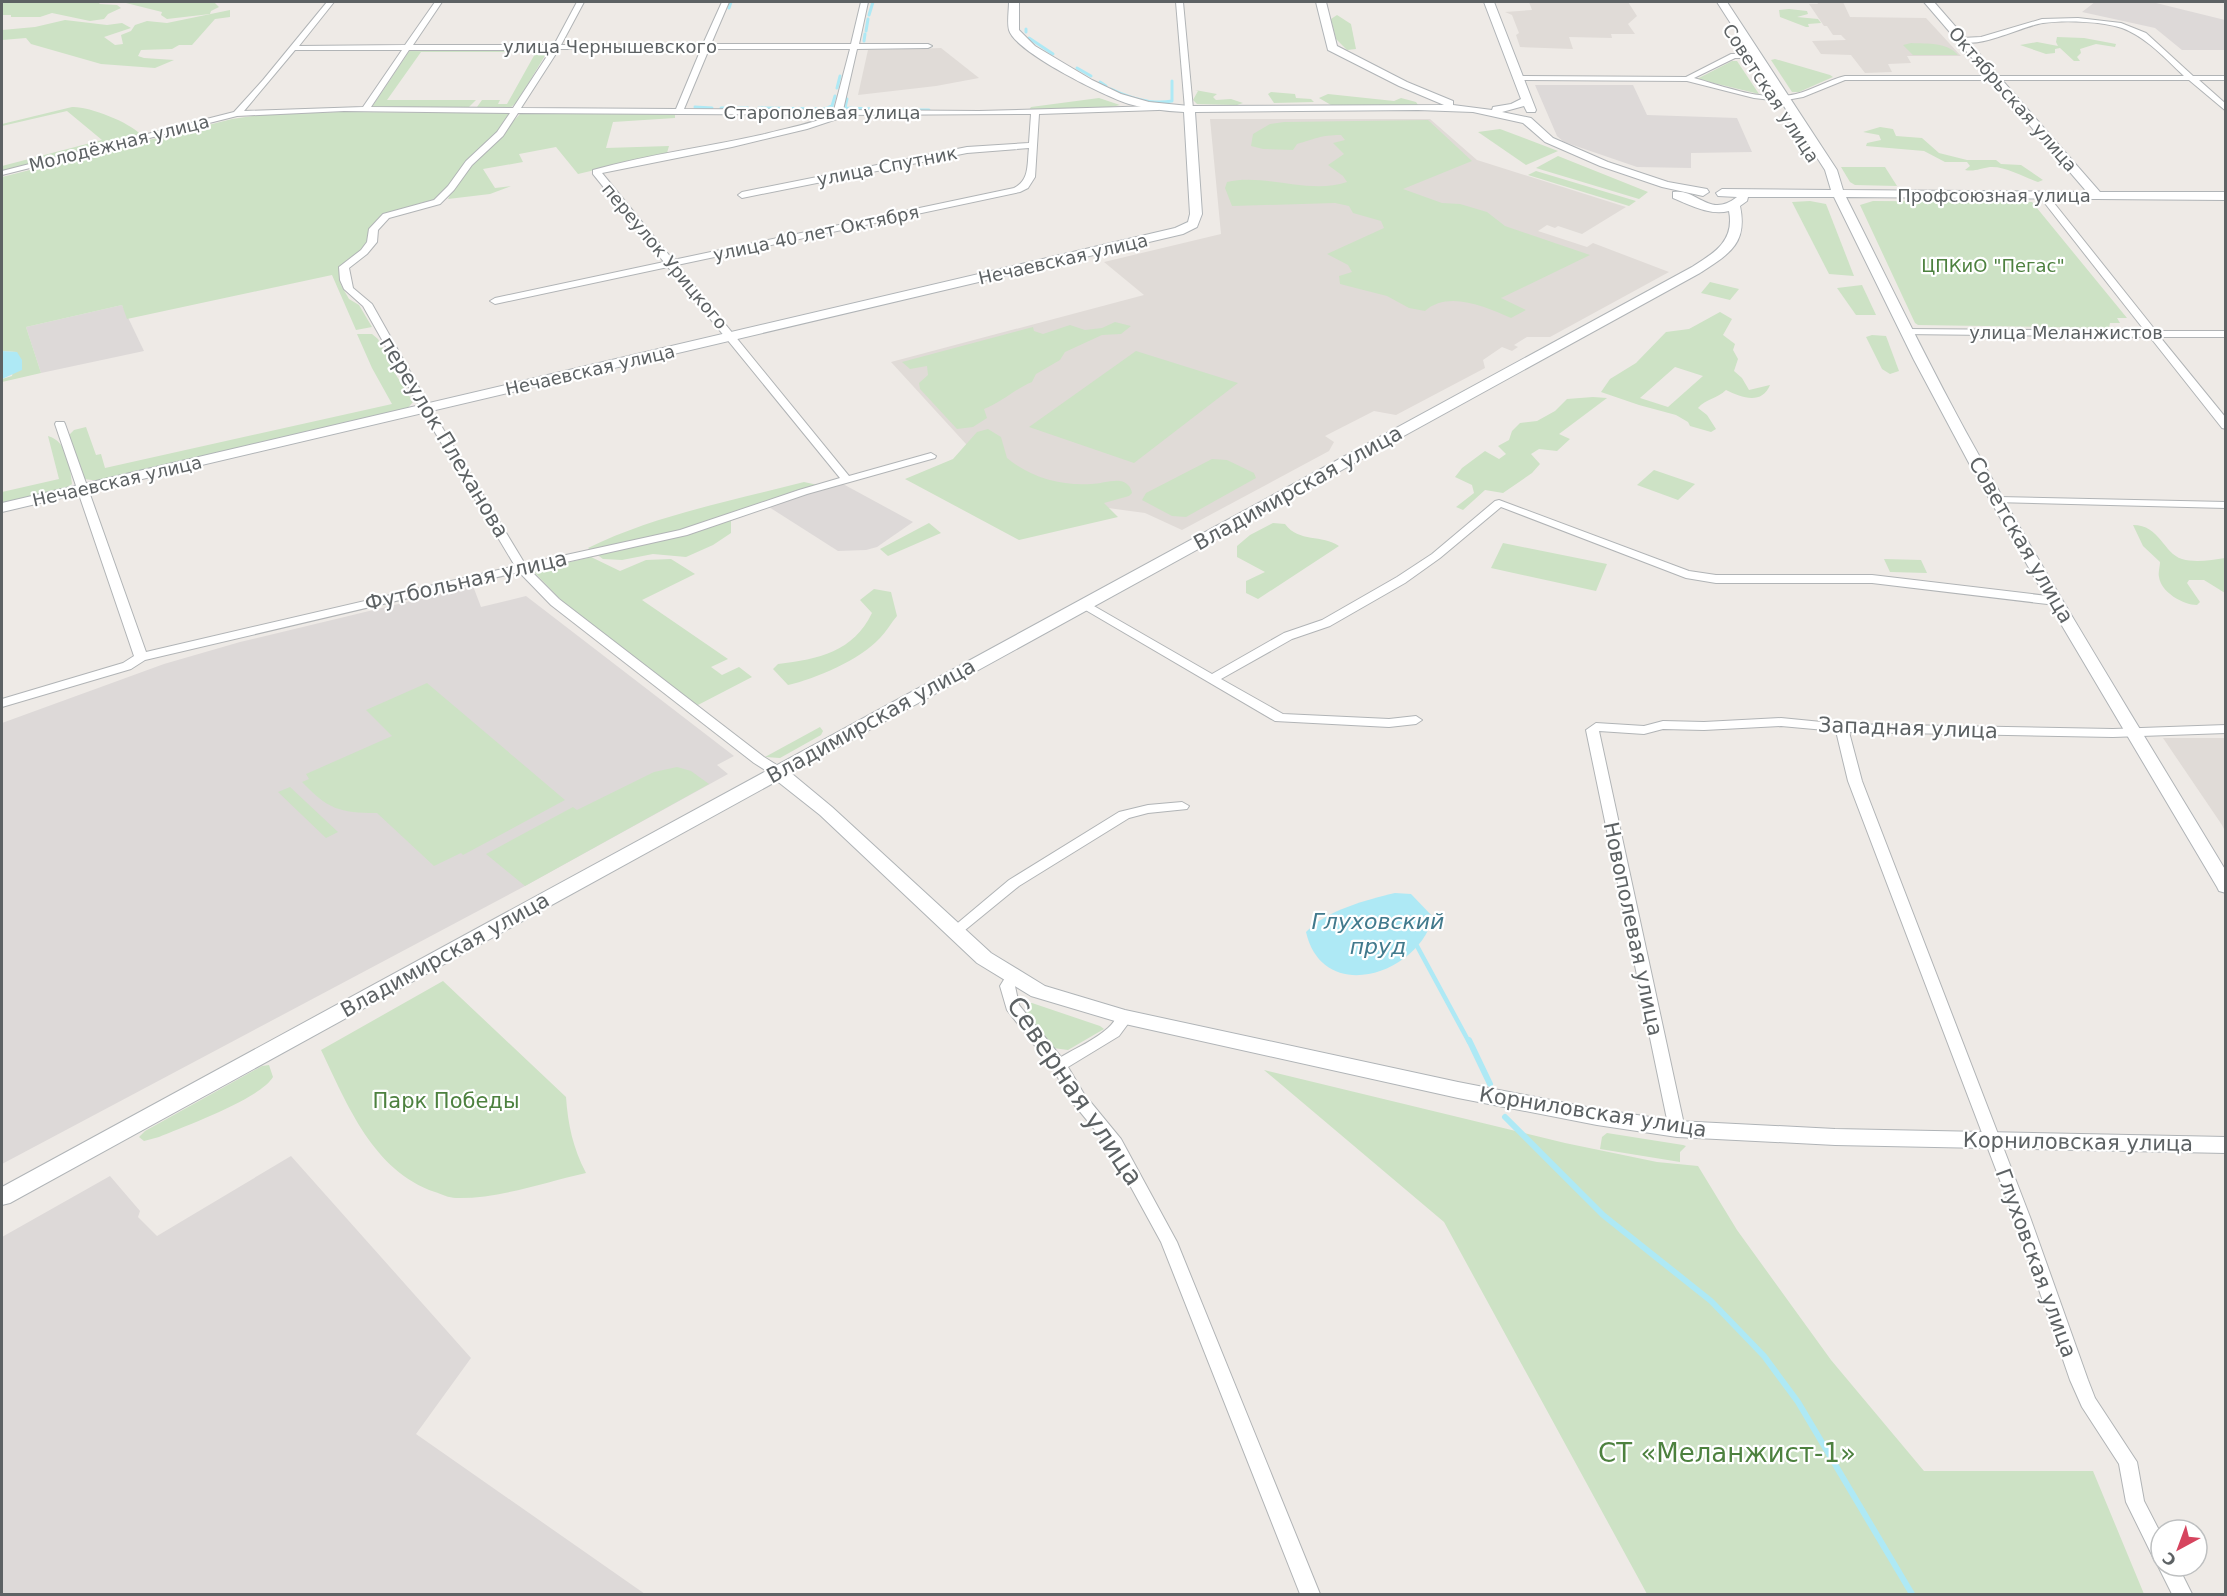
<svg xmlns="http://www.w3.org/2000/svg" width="2227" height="1596" font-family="'DejaVu Sans',sans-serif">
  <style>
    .industrial { fill: #ddd9d8 }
    .education { fill: #e0dbd7 }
    .green { fill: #cde2c5; fill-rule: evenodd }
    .water { fill: #aee9f5 }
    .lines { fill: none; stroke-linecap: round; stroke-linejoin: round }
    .stream-far2 { stroke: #aee9f5; stroke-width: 3 }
    .stream-far1 { stroke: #aee9f5; stroke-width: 4.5 }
    .stream { stroke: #aee9f5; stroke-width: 6 }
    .street-casing { stroke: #b1b4b6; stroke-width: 2 }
    .secondary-casing { stroke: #b0b4b7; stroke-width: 2 }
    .street { fill: #fff; fill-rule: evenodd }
    .secondary { fill: #fff; fill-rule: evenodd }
    .labels { text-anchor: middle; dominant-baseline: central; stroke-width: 4.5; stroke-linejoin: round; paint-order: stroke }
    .far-street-label { font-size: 18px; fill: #5d6264; stroke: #fff }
    .far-park-label { font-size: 18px; fill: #4d813f; stroke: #fff }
    .street-label { font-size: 21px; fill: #5d6264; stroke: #fff }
    .park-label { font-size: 21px; fill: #4d813f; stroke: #fff }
    .water-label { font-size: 22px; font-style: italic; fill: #427a8d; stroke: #fff }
    .near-street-label { font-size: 26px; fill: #5d6264; stroke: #fff }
    .near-park-label { font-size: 26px; fill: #4d813f; stroke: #fff }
  </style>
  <rect width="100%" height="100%" fill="#eeeae6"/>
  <!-- industrial -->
  <g class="industrial">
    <polygon points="2095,2 2152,2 2225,20 2225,50 2182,50 2155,28 2082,12"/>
    <polygon points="1535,85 1633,85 1647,115 1737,118 1752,152 1691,153 1691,168 1637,167 1564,142 1557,136"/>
    <polygon points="122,305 144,351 41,373 26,327"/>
    <polygon points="834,484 843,484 913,522 877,547 866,550 838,551 769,507"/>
    <polygon points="473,586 481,607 526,596 734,756 717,765 728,774 525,886 2,1164 2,723 164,664 240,642"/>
    <polygon points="291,1156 471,1358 416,1434 645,1594 2,1594 2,1237 110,1176 140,1211 138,1217 157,1236"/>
  </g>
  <!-- education -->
  <g class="education">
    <polygon points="1529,2 1628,2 1637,16 1628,24 1635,34 1611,34 1612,38 1569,37 1573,49 1520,47 1516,35 1519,33 1512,15 1505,12 1532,10"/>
    <polygon points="1817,2 1843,2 1850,17 1926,18 1961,56 1907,56 1911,63 1888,64 1892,72 1865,73 1851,55 1821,54 1812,41 1846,40 1841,35 1833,35 1827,26 1824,26 1809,4 1818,4"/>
    <polygon points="941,48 979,78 936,86 858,95 868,50"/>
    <polygon points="1210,119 1430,119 1477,160 1626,207 1582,234 1558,226 1555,228 1547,225 1538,231 1587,247 1593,243 1669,272 1550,337 1527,337 1514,345 1518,347 1512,351 1502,347 1483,360 1485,368 1396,415 1374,411 1325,436 1334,442 1329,451 1182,530 1145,513 983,491 966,444 891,362 1144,295 1104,262 1221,234"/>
    <polygon points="2163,738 2225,738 2225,831 2222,825"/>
  </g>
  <!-- green -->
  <g class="green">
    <polygon points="2,2 101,2 99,4 117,5 121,8 108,14 104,19 90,21 52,13 40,17 11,17 11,15 2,15"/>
    <polygon points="122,2 214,2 219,7 211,11 210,14 167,19 161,15 162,12"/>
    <polygon points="1789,9 1807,11 1808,14 1797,17 1818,19 1821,23 1808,24 1809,27 1806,27 1780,17 1779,10"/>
    <polygon points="230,10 230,17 215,19 192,45 179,45 172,49 141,50 138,56 144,58 174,60 155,68 101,64 31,44 26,38 2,40 2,30 35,27 65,20 107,25 122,23 131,28 104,37 115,45 123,44 121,35 131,31 135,25 147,21 167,23"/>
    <polygon points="1337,15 1351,24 1356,49 1347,50 1336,39 1331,19"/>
    <polygon points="2057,37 2084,38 2116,44 2115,47 2096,44 2080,49 2081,53 2077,57 2080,61 2074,61 2060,48 2055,49 2055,53 2046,54 2020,45 2037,42 2058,46 2056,42"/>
    <path d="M 1911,43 C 1928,44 1947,42 1958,55 L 1913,55 L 1903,45 Z"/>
    <polygon points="549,49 517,102 510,108 477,107 482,100 500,100 498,104 507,104 536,52 421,52 387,100 476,100 468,108 372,107 410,50"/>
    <polygon points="1775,59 1830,75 1833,77 1799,92 1792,92 1771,60"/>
    <polygon points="1732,61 1737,61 1759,94 1697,79"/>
    <polygon points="1195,90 1217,94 1213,97 1216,100 1231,99 1243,103 1237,105 1197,104 1193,100 1198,91"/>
    <polygon points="1271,92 1295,94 1296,98 1311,99 1314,102 1274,103 1268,94"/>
    <polygon points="1328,94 1394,101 1401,98 1416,102 1418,105 1331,105 1319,98"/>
    <polygon points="1099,98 1120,105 1098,110 1029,110 1031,107"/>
    <path d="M 72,107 C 88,106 129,122 140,134 L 2,171 L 2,166 L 102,140 L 67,111 L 2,126 L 2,124 Z"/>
    <polygon points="339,112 511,113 498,135 436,199 396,210 378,219 365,247 341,268 339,274 341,285 349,299 359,305 372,327 356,330 332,275 127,319 122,305 26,327 41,373 2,382 2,379 12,376 17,352 2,351 2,177 232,119 260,115"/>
    <polygon points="623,113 675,114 675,118 613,122 606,148 669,146 667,153 578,174 556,147 519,154 523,162 483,169 495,188 511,186 490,194 448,199 457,182 520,114"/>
    <path d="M 1428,120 L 1472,161 L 1403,189 L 1442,203 L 1460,204 L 1487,212 L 1505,226 L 1590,255 L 1501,298 L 1526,310 L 1511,318 C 1486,307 1448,290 1425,311 L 1409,308 L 1387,296 L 1340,284 L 1339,276 L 1352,272 L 1348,265 L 1327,254 L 1384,228 L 1381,221 L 1353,213 L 1349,206 L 1335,203 L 1232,206 L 1225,188 L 1227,182 C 1266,173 1308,195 1347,182 L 1343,176 L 1328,165 L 1344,154 L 1333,143 L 1345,140 L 1341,135 C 1320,135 1315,139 1297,144 L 1293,150 L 1263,149 L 1251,146 L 1253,134 L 1270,124 L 1284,122 Z"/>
    <path d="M 1880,127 L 1893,129 L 1896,136 L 1922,138 L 1939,153 L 1967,160 L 1996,160 L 2001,164 L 2021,165 L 2043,180 L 2038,182 C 2023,177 2006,166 1990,167 C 1981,168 1975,172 1965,170 L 1970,166 L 1967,162 L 1945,162 L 1924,151 L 1866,146 L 1867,143 L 1881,140 L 1879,135 L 1863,132 Z"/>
    <polygon points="1500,129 1558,151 1526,165 1478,132"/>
    <polygon points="1558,156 1648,192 1639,199 1536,168"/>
    <polygon points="1841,167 1885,167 1897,186 1855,185 1850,182"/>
    <polygon points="1536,171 1636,201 1629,206 1528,175"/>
    <polygon points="1810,201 1826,204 1854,276 1829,274 1792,202"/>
    <polygon points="1873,201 2032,202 2127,318 2117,318 2120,323 2110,323 2109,328 1918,325 1915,323 1860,205"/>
    <polygon points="1710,282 1739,289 1730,300 1701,293"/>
    <polygon points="1862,285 1876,315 1856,315 1837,288"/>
    <path d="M 1720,312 L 1732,319 L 1723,335 L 1735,344 L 1733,350 L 1738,359 L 1734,371 L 1742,378 L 1749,390 L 1770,385 C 1762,405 1742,398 1726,390 C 1717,399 1705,399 1698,408 L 1707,415 L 1716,429 L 1711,432 L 1690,426 L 1688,422 L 1676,415 L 1639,405 L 1601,392 L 1610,379 L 1636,363 L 1666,332 L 1689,329 ZM 1675,367 L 1703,376 L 1668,407 L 1640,398 Z"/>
    <path d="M 1115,322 L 1131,326 L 1121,334 L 1102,335 L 1065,352 L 1060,360 L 1036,374 L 1032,382 C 1015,389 1002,402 984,409 L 987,418 L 973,427 L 957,429 L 920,389 L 919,383 L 928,375 L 927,366 L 910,369 L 902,362 L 1033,327 L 1034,331 L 1043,334 L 1070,325 L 1085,330 L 1102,328 Z"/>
    <polygon points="357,334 372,334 378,339 396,375 413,402 407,409 100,481 84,479 69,435 74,430 86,427 96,455 101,454 105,468 392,404 372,368"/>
    <polygon points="1872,335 1886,336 1899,371 1890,374 1882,369 1866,337"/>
    <polygon points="1136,351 1238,383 1134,463 1029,427"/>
    <polygon points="1593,397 1607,398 1559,434 1570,439 1557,451 1539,449 1531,454 1540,464 1532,473 1503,493 1485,490 1463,510 1456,507 1474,493 1472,485 1455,477 1462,468 1485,451 1499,459 1506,454 1498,446 1509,440 1512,431 1520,423 1537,421 1555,411 1567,399"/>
    <path d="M 988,429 L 1001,437 L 1007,458 C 1030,477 1061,486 1091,484 C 1100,484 1111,480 1120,481 C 1127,482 1131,487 1132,493 L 1129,496 L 1104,503 L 1118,517 L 1019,540 L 905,479 L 953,459 L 977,432 Z"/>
    <path d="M 48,436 C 68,442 70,466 72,484 L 64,489 L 2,503 L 2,492 L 59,479 Z"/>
    <polygon points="1212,459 1227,460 1254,473 1256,478 1186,517 1172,516 1142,500 1146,493"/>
    <polygon points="1654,470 1695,484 1678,500 1637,485"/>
    <path d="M 804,482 L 818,485 L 748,508 L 731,521 L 731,533 L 713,545 L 686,557 L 653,554 L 622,560 L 603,559 L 588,548 C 655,515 732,501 804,482 Z"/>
    <polygon points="929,523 941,533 888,556 880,549"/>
    <path d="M 1273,523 L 1285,524 C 1299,543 1322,534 1339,546 L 1258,599 L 1246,593 L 1246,581 L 1265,572 L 1237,557 L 1237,546 L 1250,535 Z"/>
    <path d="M 2133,525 C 2160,525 2163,553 2182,559 C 2195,563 2212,560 2225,558 L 2225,593 L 2204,580 L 2189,580 L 2187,583 L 2200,602 L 2197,605 C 2183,605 2161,592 2159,577 C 2158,573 2160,566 2160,562 L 2143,546 Z"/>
    <polygon points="1503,543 1607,564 1596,591 1491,568"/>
    <polygon points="591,557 620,571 646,560 671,559 695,574 642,600 728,659 711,667 722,675 739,667 752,677 696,706 562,601 533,571"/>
    <polygon points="1884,559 1921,560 1927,573 1890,572"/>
    <path d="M 874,589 L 891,592 L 897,616 C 891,623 886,632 880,638 C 860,660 815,679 788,685 L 773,669 L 778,664 C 819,659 853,652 872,613 L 860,600 Z"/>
    <path d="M 427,683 L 565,800 L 463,855 L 461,853 L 434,866 L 377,813 C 339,813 328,809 302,782 L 309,779 L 306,774 L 392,736 L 366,710 Z"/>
    <polygon points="820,727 823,731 821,735 780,758 765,757"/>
    <polygon points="677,767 691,771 709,784 525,886 486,854 573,807 577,810 654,772"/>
    <polygon points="290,787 338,832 326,838 278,792"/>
    <path d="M 443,981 L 566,1097 C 568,1125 573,1148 586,1173 C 545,1182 499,1199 456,1198 C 449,1198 441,1194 435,1192 C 373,1171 347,1104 321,1050 Z"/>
    <polygon points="1032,1003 1100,1026 1104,1029 1068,1050 1053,1048 1027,1015 1025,1004"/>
    <path d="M 269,1065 L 273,1077 C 260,1099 185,1126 159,1137 L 144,1141 L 139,1137 L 145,1131 L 262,1066 Z"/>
    <polygon points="1264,1070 1565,1143 1657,1162 1698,1166 1737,1230 1831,1360 1924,1471 2093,1471 2144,1594 1647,1594 1444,1222"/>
    <polygon points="1607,1133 1683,1145 1686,1146 1680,1152 1680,1162 1600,1149 1602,1137"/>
  </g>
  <!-- water -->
  <g class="water">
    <polygon points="2,351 17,352 22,360 22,370 2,379"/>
    <path d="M 1395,893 L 1411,894 L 1433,917 C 1419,974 1323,1006 1306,932 C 1327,910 1366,900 1395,893 Z"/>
  </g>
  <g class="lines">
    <!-- stream-far2 -->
    <g class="stream-far2">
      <polyline points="729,8 731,2"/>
      <polyline points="869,15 873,2"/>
      <polyline points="1026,29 1026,32"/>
      <polyline points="866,31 868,19"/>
      <polyline points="1029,38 1053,54"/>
      <polyline points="864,41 865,34"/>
      <polyline points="1077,68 1091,76"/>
      <polyline points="1100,82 1106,86"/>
      <polyline points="837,88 840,76"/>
      <path d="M 1111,89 C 1130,98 1151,105 1172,101 L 1172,81"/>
      <polyline points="847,99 845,108 874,109"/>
      <polyline points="695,107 712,108"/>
      <polyline points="721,108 748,108"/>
      <polyline points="759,108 825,109 832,106 835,96"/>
      <polyline points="894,110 929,110"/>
    </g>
    <!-- stream-far1 -->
    <polyline class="stream-far1" points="1417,946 1469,1042"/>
    <!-- stream -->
    <g class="stream">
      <polyline points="1469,1040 1490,1084"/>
      <polyline points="1505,1117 1603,1215 1711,1301 1764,1356 1798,1402 1912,1594"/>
    </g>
    <!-- street casing -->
    <g class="street-casing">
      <g id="street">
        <path d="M 327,2 L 334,2 L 299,46 L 405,45 L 435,2 L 442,2 L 413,45 L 554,45 L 577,2 L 584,2 L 561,45 L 703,44 L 722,2 L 729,2 L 711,44 L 851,44 L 861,2 L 868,2 L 859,44 L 928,44 L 932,46 L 928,48 L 857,49 L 843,110 L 979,111 L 1158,106 L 1162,108 L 1158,110 L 1039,114 L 1035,177 L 1028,188 L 1020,192 L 677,265 L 849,476 L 931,453 L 936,456 L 935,458 L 807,494 L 687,535 L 530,570 L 559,599 L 764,757 L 783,769 L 785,772 L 783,775 L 773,775 L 754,763 L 551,605 L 519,572 L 145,660 L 131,669 L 2,707 L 2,699 L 123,663 L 134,656 L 55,424 L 56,422 L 64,422 L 65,424 L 146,652 L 515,566 L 421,409 L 363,306 L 344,289 L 340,280 L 339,267 L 361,250 L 367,242 L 369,229 L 383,214 L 434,200 L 448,186 L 466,161 L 497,132 L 510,113 L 344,111 L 237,116 L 2,175 L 2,171 L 234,112 L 263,80 ZM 559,49 L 701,49 L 676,109 L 521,108 ZM 709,49 L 850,49 L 834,110 L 684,109 ZM 295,50 L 402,50 L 363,107 L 244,111 ZM 409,50 L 551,50 L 513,108 L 371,107 ZM 518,113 L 832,115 C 811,124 787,128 765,134 C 708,147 649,154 593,170 L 593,174 L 664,262 L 495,298 L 490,301 L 495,304 L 668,267 L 840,478 L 799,490 L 680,530 L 525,564 L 431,409 L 372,304 L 353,288 L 349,268 L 367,254 L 377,242 L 378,230 L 389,218 L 440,204 L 454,190 L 472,165 L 503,136 ZM 1031,114 L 1029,143 L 967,147 L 742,192 L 738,195 L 742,198 L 967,153 L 1029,148 C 1027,164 1030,180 1014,188 L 673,260 L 602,173 L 732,147 L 807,129 L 837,119 L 840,115 Z"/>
        <polygon points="1176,2 1183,2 1193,109 1189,111 1185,109"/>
        <path d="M 2078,18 L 2121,23 L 2146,33 L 2193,76 L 2226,76 L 2226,80 L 2199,80 L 2226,104 L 2226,111 L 2189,80 L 1845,80 L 1803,97 L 1781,101 L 1754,98 L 1687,81 L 1519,80 L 1515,78 L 1519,76 L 1686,77 L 1731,54 L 1747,54 L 1751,56 L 1747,58 L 1735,58 L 1694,78 C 1726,87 1763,102 1796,94 C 1813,90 1828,80 1845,76 L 2184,76 C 2165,58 2146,37 2122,28 C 2102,21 2063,20 2043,23 C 2022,26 1976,51 1958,40 L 1962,38 L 1981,37 L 2042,19 Z"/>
        <polygon points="2043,192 2046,193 2156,331 2226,331 2226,337 2160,337 2226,418 2226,429 2222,428 2150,337 1902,334 1902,330 1906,329 2145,331 2040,197 2039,195"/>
        <polygon points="1998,497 2226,502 2226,508 1994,502 1992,500"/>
        <polygon points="1499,500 1689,571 1716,575 1872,575 2056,597 2062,601 2056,605 1872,583 1716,583 1686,578 1501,507 1440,558 1405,583 1330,626 1292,639 1221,679 1283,714 1389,719 1416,716 1422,720 1416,724 1389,727 1275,721 1077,605 1083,601 1087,602 1212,674 1284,633 1322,620 1397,577 1432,554 1495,501"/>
        <polygon points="1781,718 1842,724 2113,729 2226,725 2226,733 2113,737 1849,732 1862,781 2030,1217 2088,1380 2095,1398 2137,1462 2144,1501 2161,1534 2161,1566 2178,1566 2192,1594 2172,1594 2158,1566 2160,1561 2154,1559 2126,1502 2119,1464 2082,1407 2070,1380 2014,1217 1848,781 1836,731 1781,726 1704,730 1663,729 1644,734 1599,731 1685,1129 1683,1133 1677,1135 1671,1133 1669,1129 1586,730 1596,723 1644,726 1663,721 1704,722"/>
        <polygon points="1182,802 1189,806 1187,809 1148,813 1129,818 1019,886 959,935 949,935 947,932 1009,880 1119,812 1148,805"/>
        <path d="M 1013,972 L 1018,973 L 1020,977 L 1015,986 L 1019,1005 L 1061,1057 C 1076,1048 1095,1040 1108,1028 C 1117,1021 1117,1009 1130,1013 L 1133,1017 L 1119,1036 L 1068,1067 L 1084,1094 L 1121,1139 L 1177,1242 L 1320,1594 L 1300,1594 L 1161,1242 L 1109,1147 L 1072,1102 L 1053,1069 L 1007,1010 L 1000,986 L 1008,973 Z"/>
      </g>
    </g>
    <!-- secondary casing -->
    <g class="secondary-casing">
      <g id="secondary">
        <path d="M 1009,2 L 1019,2 L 1019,30 L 1035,46 L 1092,80 L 1121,94 L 1149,102 L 1189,106 L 1444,105 L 1399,86 L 1328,50 L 1316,2 L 1326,2 L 1337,46 L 1407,82 L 1453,101 L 1453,105 L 1492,110 L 1493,107 L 1511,104 L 1521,99 L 1484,2 L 1494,2 L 1536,110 L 1535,112 L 1527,112 L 1524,106 L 1502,112 L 1531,118 L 1553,138 L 1608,162 L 1668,182 L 1707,189 L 1709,192 L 1703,196 L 1662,187 L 1600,166 L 1545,142 L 1523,123 L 1473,112 L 1418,110 L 1195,112 L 1202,214 L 1197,227 L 1183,234 L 2,512 L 2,503 L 1175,228 L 1188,222 L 1190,214 L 1184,112 C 1165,111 1147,109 1129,104 C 1106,97 1015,52 1009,30 C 1007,22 1009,10 1009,2 Z"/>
        <path d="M 1717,2 L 1727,2 L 1837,170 L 1843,190 L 2087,192 L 1924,2 L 1934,2 L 2100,192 L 2226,192 L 2226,200 L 1846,197 C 1886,276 1924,355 1966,432 C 2048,581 2138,725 2226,871 L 2226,893 L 2219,891 L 2217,887 L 2061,624 L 1970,465 L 1914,360 L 1834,197 L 1748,197 L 1747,201 L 1740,206 C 1748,244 1729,254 1700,273 L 791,773 L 832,807 L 991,953 L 1045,986 L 1125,1010 L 1458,1082 L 1597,1109 L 1677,1121 L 1835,1129 L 2226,1137 L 2226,1153 L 1835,1145 L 1677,1137 L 1597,1125 L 1458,1098 L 1125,1024 L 1031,996 L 977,963 L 820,815 L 777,781 L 10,1203 L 2,1205 L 2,1187 L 1692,267 C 1714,253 1735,241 1729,211 C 1710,216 1690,205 1673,198 L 1673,192 C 1698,188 1709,219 1737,197 L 1718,196 L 1716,193 L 1722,189 L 1831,190 L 1825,170 Z"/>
      </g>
    </g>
    <!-- street -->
    <use href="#street" class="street"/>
    <!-- secondary -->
    <use href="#secondary" class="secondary"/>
  </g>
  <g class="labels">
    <!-- far-street labels -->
    <g class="far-street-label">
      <text x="610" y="46">улица Чернышевского</text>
      <text transform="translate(1771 93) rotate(57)">Советская улица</text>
      <text transform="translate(2013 99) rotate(49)">Октябрьская улица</text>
      <text x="822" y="112">Старополевая улица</text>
      <text transform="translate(119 143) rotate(-14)">Молодёжная улица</text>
      <text transform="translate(887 166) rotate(-11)">улица Спутник</text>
      <text x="1994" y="195">Профсоюзная улица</text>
      <text transform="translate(816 233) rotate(-12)">улица 40 лет Октября</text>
      <text transform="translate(665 256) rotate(50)">переулок Урицкого</text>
      <text transform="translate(1063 259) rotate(-13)">Нечаевская улица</text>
      <text x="2066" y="332">улица Меланжистов</text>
      <text transform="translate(590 370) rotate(-13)">Нечаевская улица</text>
      <text transform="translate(117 481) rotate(-13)">Нечаевская улица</text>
    </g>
    <!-- far-park labels -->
    <g class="far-park-label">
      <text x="1993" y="265">ЦПКиО "Пегас"</text>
    </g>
    <!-- street labels -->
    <g class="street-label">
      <text transform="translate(444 437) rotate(59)">переулок Плеханова</text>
      <text transform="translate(1298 488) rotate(-29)">Владимирская улица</text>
      <text transform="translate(2021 540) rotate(60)">Советская улица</text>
      <text transform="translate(466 581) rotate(-13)">Футбольная улица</text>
      <text transform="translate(871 721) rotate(-29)">Владимирская улица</text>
      <text transform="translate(1908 728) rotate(2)">Западная улица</text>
      <text transform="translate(1633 929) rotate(78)">Новополевая улица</text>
      <text transform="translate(445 955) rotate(-29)">Владимирская улица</text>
      <text transform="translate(1593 1112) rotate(9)">Корниловская улица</text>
      <text transform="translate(2078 1142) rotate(1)">Корниловская улица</text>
      <text transform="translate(2036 1263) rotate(70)">Глуховская улица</text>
    </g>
    <!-- park labels -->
    <g class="park-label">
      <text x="446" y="1101">Парк Победы</text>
    </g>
    <!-- water labels -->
    <g class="water-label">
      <text x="1378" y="921">Глуховский<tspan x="1378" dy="25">пруд</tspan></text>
    </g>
    <!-- near-street labels -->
    <g class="near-street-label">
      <text transform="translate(1075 1091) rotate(56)">Северная улица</text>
    </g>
    <!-- near-park labels -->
    <g class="near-park-label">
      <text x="1727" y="1453">СТ «Меланжист-1»</text>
    </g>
  </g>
  <!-- border -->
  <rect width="2227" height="1596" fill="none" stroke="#5d6264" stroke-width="6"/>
  <!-- north arrow -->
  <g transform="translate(2179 1548) rotate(221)"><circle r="28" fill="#ffffff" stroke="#bec0c1" stroke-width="1.5"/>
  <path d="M0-4.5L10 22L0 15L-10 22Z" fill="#d6445e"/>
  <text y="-9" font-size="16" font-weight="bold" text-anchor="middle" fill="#5d6264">С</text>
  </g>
</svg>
